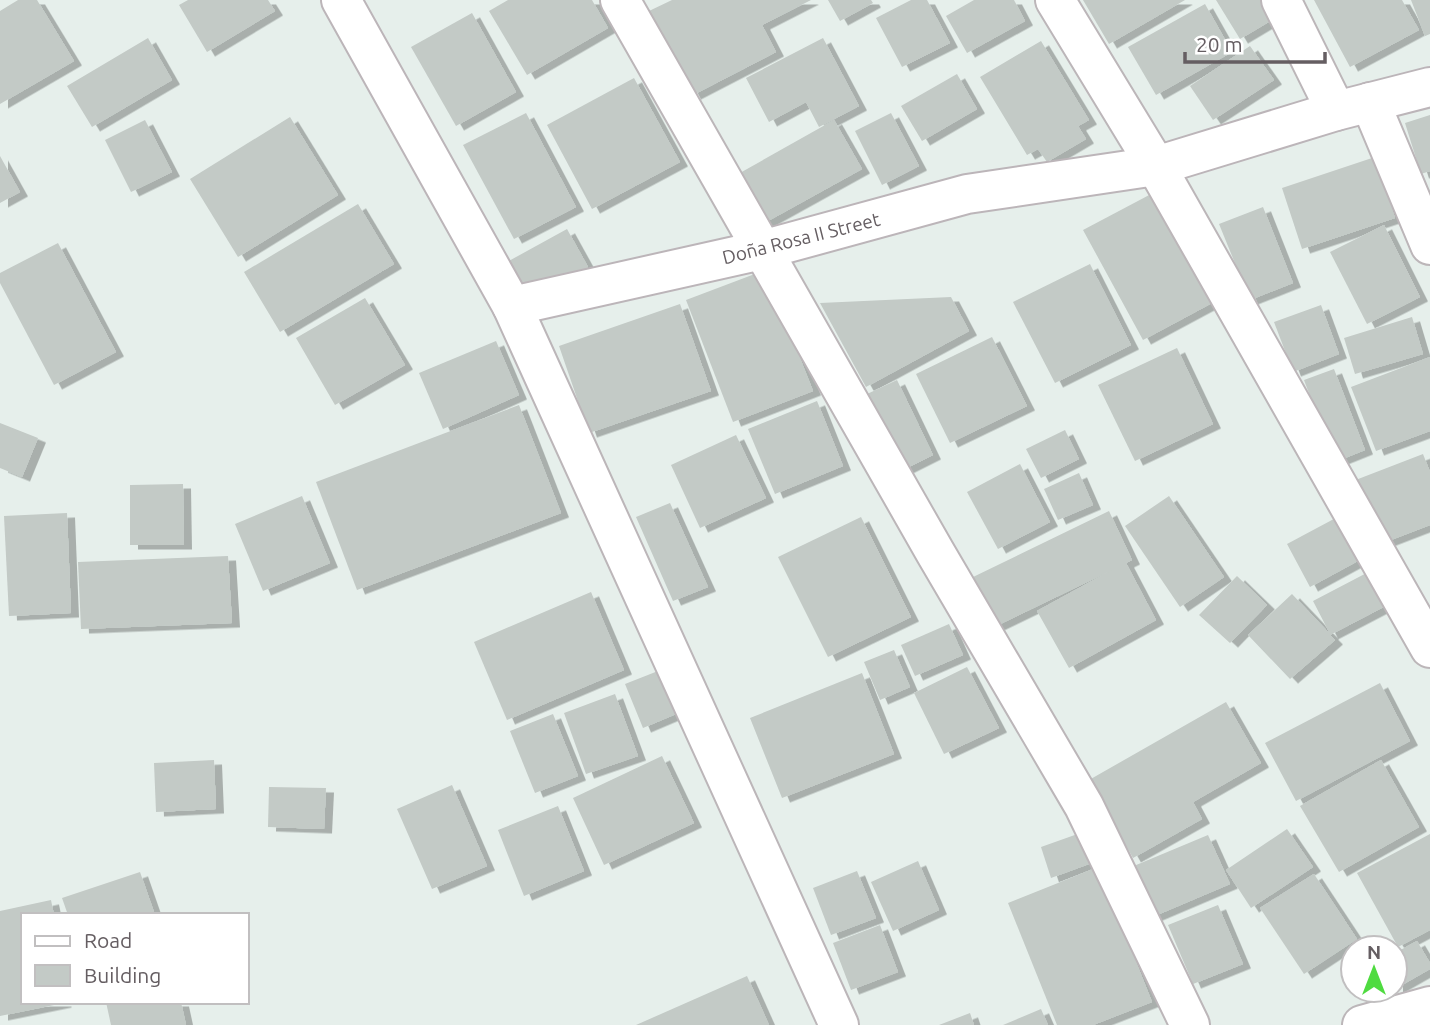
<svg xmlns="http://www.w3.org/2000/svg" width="1430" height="1025" font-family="Ubuntu,sans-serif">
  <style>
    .building { fill: #c3cac6; filter: url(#shadow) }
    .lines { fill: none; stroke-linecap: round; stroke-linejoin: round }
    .minor-casing { stroke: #bcb6b9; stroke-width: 42 }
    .secondary-casing { stroke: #bcb5b9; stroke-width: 42 }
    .minor { stroke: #fff; stroke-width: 38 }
    .secondary { stroke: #fff; stroke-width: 38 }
    .labels { text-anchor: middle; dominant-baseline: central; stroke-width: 7; stroke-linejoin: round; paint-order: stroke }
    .street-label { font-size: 19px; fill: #655e62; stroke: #fff }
  </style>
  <defs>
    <filter id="shadow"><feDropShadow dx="8" dy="4.5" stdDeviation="0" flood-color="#0004"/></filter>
  </defs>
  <rect width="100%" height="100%" fill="#e6efeb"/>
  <!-- building -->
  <g class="building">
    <polygon points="18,0 37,0 74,61 0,104 0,11"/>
    <polygon points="188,0 268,0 275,11 207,52 179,5"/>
    <polygon points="508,0 592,0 608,28 527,75 489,11"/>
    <polygon points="672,0 811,0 762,25 776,52 693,95 649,11"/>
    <polygon points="828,0 871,0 873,3 840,21"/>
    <polygon points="911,0 927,0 950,43 902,67 876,18"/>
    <polygon points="974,0 1014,0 1025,21 967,53 946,16"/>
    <polygon points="1083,0 1185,0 1109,44"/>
    <polygon points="1216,0 1260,0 1272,20 1240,39"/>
    <polygon points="1314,0 1402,0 1419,30 1350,67"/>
    <polygon points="1411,0 1430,0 1430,34 1425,36"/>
    <polygon points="1205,4 1232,52 1156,95 1128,47"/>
    <polygon points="472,13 516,92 456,126 411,47"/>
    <polygon points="148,38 172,80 92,127 67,86"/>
    <polygon points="823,38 859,106 819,127 806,102 769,122 746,78"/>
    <polygon points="1041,41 1089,120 1078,126 1086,139 1047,162 1038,149 1027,155 980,77"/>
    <polygon points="1250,46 1274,80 1213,120 1190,86"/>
    <polygon points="957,74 977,109 922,141 901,106"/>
    <polygon points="634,78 680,162 592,209 547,125"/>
    <polygon points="526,113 576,207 514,239 463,145"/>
    <polygon points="891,113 919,166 882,185 855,131"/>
    <polygon points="1430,115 1430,171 1421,174 1405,123"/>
    <polygon points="290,117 338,195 238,257 190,179"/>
    <polygon points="145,120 172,172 131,192 105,140"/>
    <polygon points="834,120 862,169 759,226 731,178"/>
    <polygon points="0,156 20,192 0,203"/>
    <polygon points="1375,157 1395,218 1302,249 1282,188"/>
    <polygon points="1153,193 1212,303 1143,340 1083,230"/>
    <polygon points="358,204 394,264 280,332 244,272"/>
    <polygon points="1263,207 1293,283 1250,300 1219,224"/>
    <polygon points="1384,225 1420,297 1367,324 1330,252"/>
    <polygon points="567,229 588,267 528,300 507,262"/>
    <polygon points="58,243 116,352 54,385 0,283 0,273"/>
    <polygon points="1090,264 1131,345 1055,383 1013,302"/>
    <polygon points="765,270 813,391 733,422 686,300"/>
    <polygon points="951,297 969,331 866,387 820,303"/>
    <polygon points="365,298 405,365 335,405 296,338"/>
    <polygon points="680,304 711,391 589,433 559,346"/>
    <polygon points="1321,305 1339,354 1293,372 1274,322"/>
    <polygon points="1412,317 1423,354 1355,374 1344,338"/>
    <polygon points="992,337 1027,406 950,443 916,374"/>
    <polygon points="496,341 519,395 443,429 419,373"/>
    <polygon points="1177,348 1213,424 1135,461 1098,385"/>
    <polygon points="1430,357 1430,431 1376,451 1351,387"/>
    <polygon points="1334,369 1365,450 1335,462 1304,380"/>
    <polygon points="897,380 933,455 901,471 865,395"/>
    <polygon points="817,401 843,466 775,494 748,429"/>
    <polygon points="519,405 561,513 357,590 316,482"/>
    <polygon points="0,423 38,438 22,477 0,468"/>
    <polygon points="1065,430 1079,459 1041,478 1026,449"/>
    <polygon points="736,435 766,498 700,528 671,465"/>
    <polygon points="1423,454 1430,472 1430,525 1378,545 1353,481"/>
    <polygon points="1020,464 1050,522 998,549 967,492"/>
    <polygon points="1079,473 1093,505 1058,520 1044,489"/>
    <polygon points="183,484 184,545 130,545 130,485"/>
    <polygon points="302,496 330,563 263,591 235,524"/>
    <polygon points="1169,496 1224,577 1180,607 1125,526"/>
    <polygon points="670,503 708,587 673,601 636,517"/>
    <polygon points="1109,511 1132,560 1126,563 1156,620 1069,668 1037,611 1112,570 994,627 971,578"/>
    <polygon points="67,513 71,613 9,616 4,516"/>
    <polygon points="1345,513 1367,556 1310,587 1287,544"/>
    <polygon points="861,517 911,617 828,657 778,557"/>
    <polygon points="228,556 232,623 81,629 78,562"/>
    <polygon points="1378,567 1395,601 1330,635 1335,640 1290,679 1248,635 1292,594 1330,634 1313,601"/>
    <polygon points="1237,576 1267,605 1230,643 1199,615"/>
    <polygon points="591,592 624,670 507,720 474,642"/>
    <polygon points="949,624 963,655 915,676 901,645"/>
    <polygon points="894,650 910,687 880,700 864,662"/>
    <polygon points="967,667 999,728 944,754 914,693"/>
    <polygon points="658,671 676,714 643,728 625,684"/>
    <polygon points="862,673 894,754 782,798 750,718"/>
    <polygon points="1380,683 1410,741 1296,801 1265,743"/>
    <polygon points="615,694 638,756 586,774 564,713"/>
    <polygon points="1226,702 1261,763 1193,802 1202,819 1133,858 1089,780"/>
    <polygon points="553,714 578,776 535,793 510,731"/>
    <polygon points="662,756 694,823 604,865 573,798"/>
    <polygon points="214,760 216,809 156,812 154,763"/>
    <polygon points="1381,760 1419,827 1339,872 1300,806"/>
    <polygon points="452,785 487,866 432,889 397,809"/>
    <polygon points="269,787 326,788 324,829 268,827"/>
    <polygon points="558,806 584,871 524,896 498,830"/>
    <polygon points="1287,829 1313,867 1251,908 1226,870"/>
    <polygon points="1086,831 1097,861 1051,878 1041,847"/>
    <polygon points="1430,834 1430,930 1398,947 1357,873"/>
    <polygon points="1208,835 1230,884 1150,918 1129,868"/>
    <polygon points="918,861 939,910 893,931 871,882"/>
    <polygon points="1098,867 1152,1002 1093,1025 1057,1025 1008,903"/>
    <polygon points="857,871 876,918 831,935 813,888"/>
    <polygon points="140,872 155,915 68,915 62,898"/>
    <polygon points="1314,874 1357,939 1304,974 1260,908"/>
    <polygon points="51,900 54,915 23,915 23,1002 63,1002 64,1003 0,1016 0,911"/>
    <polygon points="1218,905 1243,964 1193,984 1168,925"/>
    <polygon points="880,925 898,972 851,990 833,943"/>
    <polygon points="1417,941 1430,963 1430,969 1395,989 1395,953"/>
    <polygon points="747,976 769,1025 636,1025"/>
    <polygon points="106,1002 181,1002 186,1025 111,1025"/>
    <polygon points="1041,1009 1048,1025 1003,1025"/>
    <polygon points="970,1013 974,1025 939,1025"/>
  </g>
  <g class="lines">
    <!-- minor casing -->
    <g class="minor-casing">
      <g id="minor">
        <polyline points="620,0 935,552 1084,806 1190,1025"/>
        <polyline points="1055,0 1156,166 1430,648"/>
        <polyline points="1281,0 1336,111"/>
        <polyline points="1370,102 1430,245"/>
        <polyline points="512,306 839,1025"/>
        <polyline points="1362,1025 1430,1006"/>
      </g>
    </g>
    <!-- secondary casing -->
    <g class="secondary-casing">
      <polyline id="secondary" points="341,0 512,306 762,250 967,194 1156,166 1336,111 1430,87"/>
    </g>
    <!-- minor -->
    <use href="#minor" class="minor"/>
    <!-- secondary -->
    <use href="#secondary" class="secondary"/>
  </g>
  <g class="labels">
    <!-- street labels -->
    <g class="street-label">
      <text transform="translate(801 238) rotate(-14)">Doña Rosa II Street</text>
    </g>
  </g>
  <!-- legend -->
  <rect x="21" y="913" width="228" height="91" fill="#ffffff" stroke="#c1bfc0" stroke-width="2"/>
  <rect x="35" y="936" width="35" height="10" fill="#ffffff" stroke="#c1bfc0" stroke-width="2"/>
  <text x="84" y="948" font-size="21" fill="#655e62">Road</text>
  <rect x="35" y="965" width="35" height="21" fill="#c3cac6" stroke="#c1bfc0" stroke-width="2"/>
  <text x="84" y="983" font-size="21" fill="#655e62">Building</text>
  <!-- north arrow -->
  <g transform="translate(1374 969)"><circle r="33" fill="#ffffff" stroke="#c1bfc0" stroke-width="2"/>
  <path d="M0-5L12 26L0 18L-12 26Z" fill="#4fdb40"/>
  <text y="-10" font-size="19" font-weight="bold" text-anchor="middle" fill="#655e62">N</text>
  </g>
  <!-- scale -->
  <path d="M1185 52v10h140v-10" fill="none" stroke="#655e62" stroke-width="3.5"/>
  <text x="1196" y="52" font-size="21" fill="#655e62" stroke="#ffffff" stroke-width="5" paint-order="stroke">20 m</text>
</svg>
